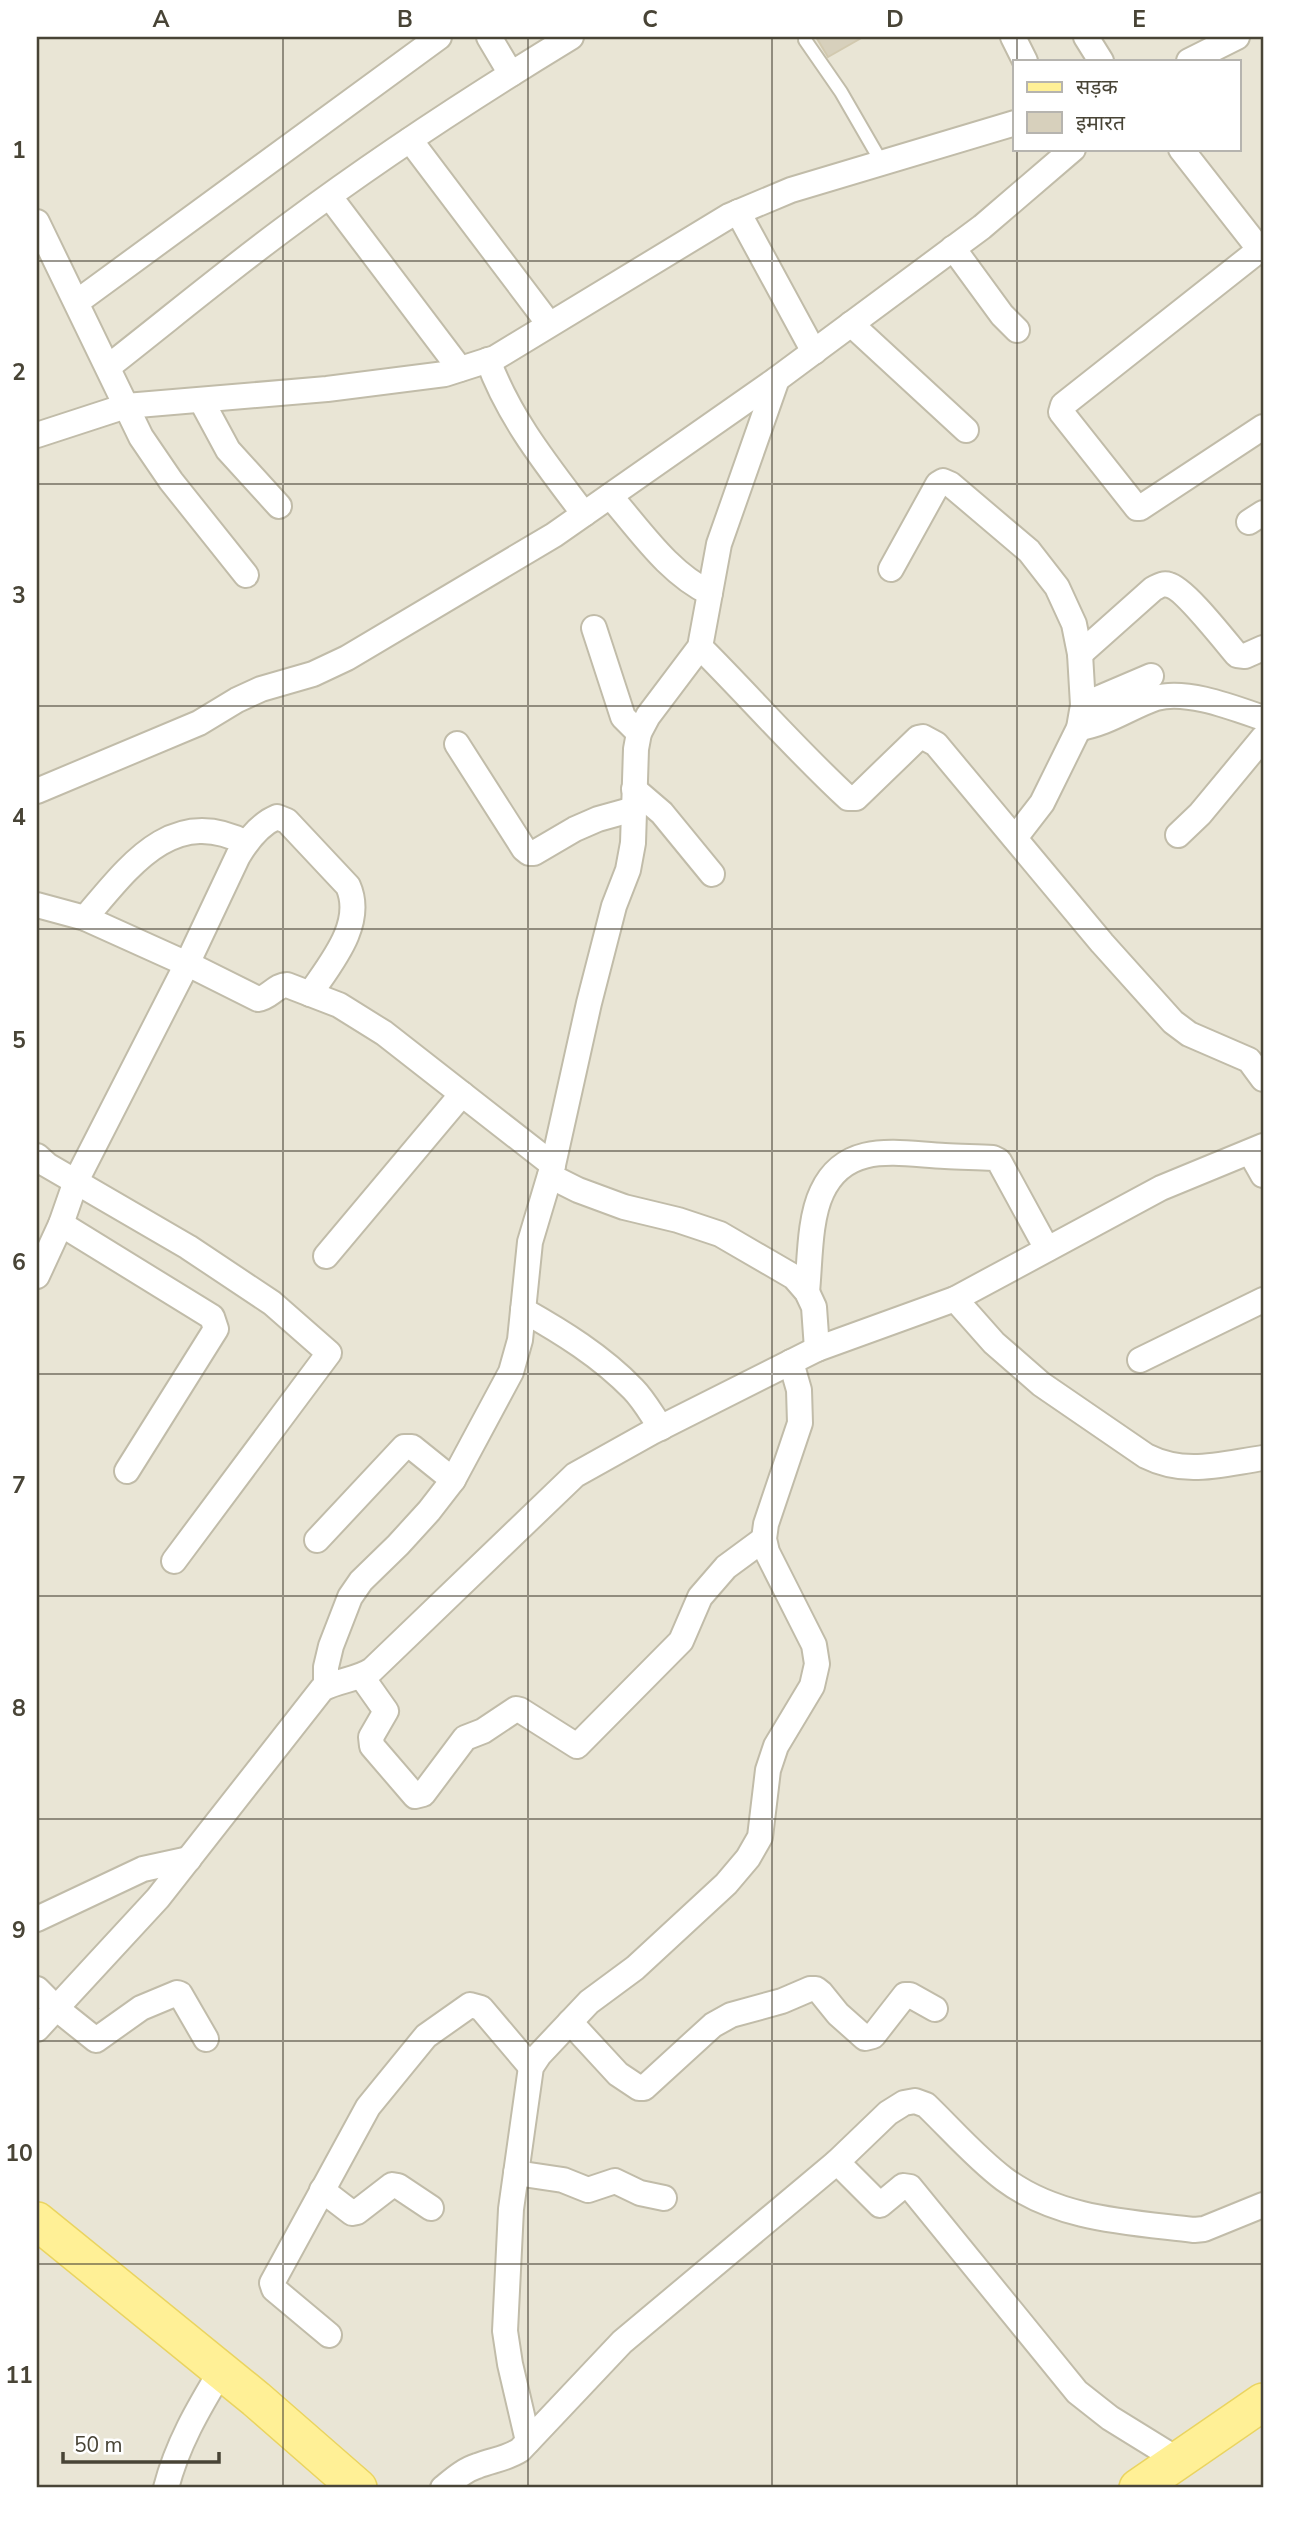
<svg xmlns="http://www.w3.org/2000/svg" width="1300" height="2525" font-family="'Nunito Sans','Noto Sans Devanagari',sans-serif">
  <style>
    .residential { fill: #e9e5d5; fill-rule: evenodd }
    .building { fill: #d7d0bc; stroke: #d2c9af; stroke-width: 2 }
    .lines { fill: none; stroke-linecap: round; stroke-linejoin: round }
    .lane-casing { stroke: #c1bca9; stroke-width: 16 }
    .street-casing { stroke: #c1bca9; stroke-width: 28 }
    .primary-casing { stroke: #ead460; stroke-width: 40 }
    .lane { stroke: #fff; stroke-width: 12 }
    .street { stroke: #fff; stroke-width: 24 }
    .primary { stroke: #fff096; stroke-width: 37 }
    .grid { fill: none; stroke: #484436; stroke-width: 2; stroke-opacity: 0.55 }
    .neatline { fill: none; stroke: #484436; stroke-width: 2.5 }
    .grid-label { font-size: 23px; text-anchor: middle; font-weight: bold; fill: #484436 }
  </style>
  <rect width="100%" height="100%" fill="#f5f2e8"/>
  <!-- residential -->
  <path class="residential" d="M 37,37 L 1263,37 L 1263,2488 L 37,2488 ZM 1015,61 L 1239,61 L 1239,149 L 1015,149 Z"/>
  <!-- building -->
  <polygon class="building" points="816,37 863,37 828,57"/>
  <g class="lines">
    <!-- lane casing -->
    <g class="lane-casing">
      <polyline id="lane" points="805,40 841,92 882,163"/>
    </g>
    <!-- street casing -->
    <g class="street-casing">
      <g id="street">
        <polyline points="489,37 511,74"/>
        <polyline points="1013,37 1025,61"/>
        <polyline points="1086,37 1101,61"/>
        <polyline points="1189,61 1237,37"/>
        <polyline points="410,140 549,324"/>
        <polyline points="1181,149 1260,250"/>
        <polyline points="330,197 460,369"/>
        <polyline points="738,212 814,352"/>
        <polyline points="37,222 141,437 171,481 246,575"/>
        <polyline points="1263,247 1063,405 1061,412 1137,508 1140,508 1263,427"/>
        <polyline points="953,248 1002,315 1017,330"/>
        <polyline points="77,302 439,37"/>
        <polyline points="851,324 966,430"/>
        <path d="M 488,360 C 509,418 547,465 584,514"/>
        <path d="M 108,367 C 168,320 227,271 288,226 C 379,158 474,96 571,37"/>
        <polyline points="201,400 228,450 279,506"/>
        <polyline points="37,435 126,406 327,389 445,374 495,358 729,216 791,190 1015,123"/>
        <path d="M 610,496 C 640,530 668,573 710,593"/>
        <polyline points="1249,522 1263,513"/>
        <polyline points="891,569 938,484 943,481 950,484 1029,551 1057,587 1074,624 1080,654 1083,705 1079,728 1042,803 1015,838"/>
        <polyline points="594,628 623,717 639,733"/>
        <path d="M 700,647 C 750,697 796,750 848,798 L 856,798 L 918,738 L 923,737 L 936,744 L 1102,943 L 1173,1022 L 1189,1034 L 1249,1060 L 1263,1079"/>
        <path d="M 1080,654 L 1153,589 C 1159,586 1163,583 1169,585 C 1184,588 1225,641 1237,655 L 1245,656 L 1263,648"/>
        <polyline points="1083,705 1151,676"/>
        <path d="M 1079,728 C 1107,724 1130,707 1156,698 C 1186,689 1234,708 1263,718"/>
        <polyline points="457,744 524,849 529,853 534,853 575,829 598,819 634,809"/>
        <polyline points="634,789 662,813 712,874"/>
        <polyline points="37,791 199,723 237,700 261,689 313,674 347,658 554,535 777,379 982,227 1073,149"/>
        <polyline points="1178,835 1200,814 1263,738"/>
        <path d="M 37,905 L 85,918 L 198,969 L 258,999 C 269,998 276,985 287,985 L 339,1005 L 384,1033 L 553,1165"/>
        <path d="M 85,918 C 128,868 172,804 246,843"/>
        <polyline points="1250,1152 1263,1175"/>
        <polyline points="37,1156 47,1165 188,1247 272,1303 329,1353 174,1561"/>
        <polyline points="550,1176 578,1190 624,1207 678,1220 720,1234 794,1277 807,1292 814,1307 817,1349"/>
        <polyline points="61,1224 212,1317 216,1329 127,1471"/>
        <polyline points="326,1256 462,1094"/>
        <path d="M 37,1276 L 61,1224 L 76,1181 L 187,964 L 238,856 C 247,841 260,824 277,817 L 287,821 L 348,886 C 365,924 330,964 310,994"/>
        <path d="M 807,1292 C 810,1262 809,1219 822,1192 C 846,1140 899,1154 945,1156 C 961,1157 977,1157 993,1158 L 999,1161 L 1047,1249"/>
        <path d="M 955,1299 L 994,1343 L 1041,1384 L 1146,1456 C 1186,1476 1221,1464 1263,1458"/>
        <path d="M 523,1310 C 562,1332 601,1356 633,1389 C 644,1400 652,1415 661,1428"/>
        <polyline points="1140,1360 1263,1300"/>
        <polyline points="317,1540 404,1447 412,1447 453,1480"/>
        <polyline points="362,1677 386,1711 371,1737 372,1746 415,1796 423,1794 465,1738 483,1731 516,1709 520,1710 577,1746 681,1641 700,1597 726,1567 764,1539"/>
        <polyline points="326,1686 326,1667 331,1646 350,1597 361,1581 398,1545 429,1511 453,1480 511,1372 520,1340 530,1242 553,1165 589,1003 614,906 628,870 633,843 636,749 639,733 648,716 700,647 719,544 777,379"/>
        <polyline points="37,1919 143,1869 189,1859"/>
        <polyline points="37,1989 56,2008 96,2040 141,2008 177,1993 180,1994 206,2039"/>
        <polyline points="570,2022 618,2074 639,2088 644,2088 713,2025 731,2015 782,2001 810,1989 816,1989 821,1993 838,2014 865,2038 873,2036 905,1995 910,1995 935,2009"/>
        <path d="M 37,2029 L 158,1898 L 322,1689 C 338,1680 357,1680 372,1670 L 575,1475 L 652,1432 L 817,1349 L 955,1299 L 1161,1188 L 1263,1146"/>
        <polyline points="837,2162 880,2205 903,2186 910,2187 1077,2392 1110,2418 1178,2460"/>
        <polyline points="516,2173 563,2180 588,2190 615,2181 640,2193 664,2198"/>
        <polyline points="322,2190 352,2213 357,2212 392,2185 398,2186 431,2208"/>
        <polyline points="329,2335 274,2289 272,2283 368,2107 426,2036 470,2005 481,2008 531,2067"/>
        <polyline points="528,2441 510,2364 505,2331 511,2209 531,2067 539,2055 589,2002 635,1968 726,1884 748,1858 760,1837 768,1770 776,1746 812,1686 817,1664 814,1645 767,1552 764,1539 766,1524 800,1423 799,1390 791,1362"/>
        <path d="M 166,2488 C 177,2445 198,2409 221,2371"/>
        <path d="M 443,2488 C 453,2480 464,2470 477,2466 C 492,2460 506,2459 520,2450 L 622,2342 L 837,2162 L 888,2113 L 904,2103 L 915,2101 L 926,2105 C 951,2129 976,2158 1004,2179 C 1059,2220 1129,2222 1194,2230 L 1204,2229 L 1263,2205"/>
      </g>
    </g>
    <!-- primary casing -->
    <g class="primary-casing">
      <g id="primary">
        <polyline points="37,2221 256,2399 358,2488"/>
        <polyline points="1138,2488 1263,2402"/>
      </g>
    </g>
    <!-- lane -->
    <use href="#lane" class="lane"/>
    <!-- street -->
    <use href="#street" class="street"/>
    <!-- primary -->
    <use href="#primary" class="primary"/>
  </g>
  <!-- grid -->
  <path class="grid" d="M 283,37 L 283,2488M 528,37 L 528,2488M 772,37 L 772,2488M 1017,37 L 1017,61M 1017,149 L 1017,2488M 37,261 L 1263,261M 37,484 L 1263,484M 37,706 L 1263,706M 37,929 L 1263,929M 37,1151 L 1263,1151M 37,1374 L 1263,1374M 37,1596 L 1263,1596M 37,1819 L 1263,1819M 37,2041 L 1263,2041M 37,2264 L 1263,2264"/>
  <!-- border -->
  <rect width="1300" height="2525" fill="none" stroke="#ffffff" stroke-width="77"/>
  <!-- legend -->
  <rect x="1013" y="60" width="228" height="91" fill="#ffffff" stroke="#b6b4af" stroke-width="2"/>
  <rect x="1027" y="82" width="35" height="10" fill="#fff096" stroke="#b6b4af" stroke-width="2"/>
  <text x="1076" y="94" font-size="21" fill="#484436">सड़क</text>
  <rect x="1027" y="112" width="35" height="21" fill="#d7d0bc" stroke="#b6b4af" stroke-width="2"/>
  <text x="1076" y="130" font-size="21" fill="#484436">इमारत</text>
  <!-- scale -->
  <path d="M63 2452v10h156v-10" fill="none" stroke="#484436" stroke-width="3.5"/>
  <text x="74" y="2452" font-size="21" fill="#484436" stroke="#ffffff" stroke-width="5" paint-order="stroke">50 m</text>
  <rect x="38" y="38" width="1224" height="2448" class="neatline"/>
  <g class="grid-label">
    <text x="161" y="27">A</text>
    <text x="405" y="27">B</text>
    <text x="650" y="27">C</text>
    <text x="895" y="27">D</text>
    <text x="1139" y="27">E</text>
    <text x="19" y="158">1</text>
    <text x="19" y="380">2</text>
    <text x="19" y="603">3</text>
    <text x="19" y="825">4</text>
    <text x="19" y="1048">5</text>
    <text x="19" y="1270">6</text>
    <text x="19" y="1493">7</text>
    <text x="19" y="1716">8</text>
    <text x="19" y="1938">9</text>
    <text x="19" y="2161">10</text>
    <text x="19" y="2383">11</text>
  </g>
</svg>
